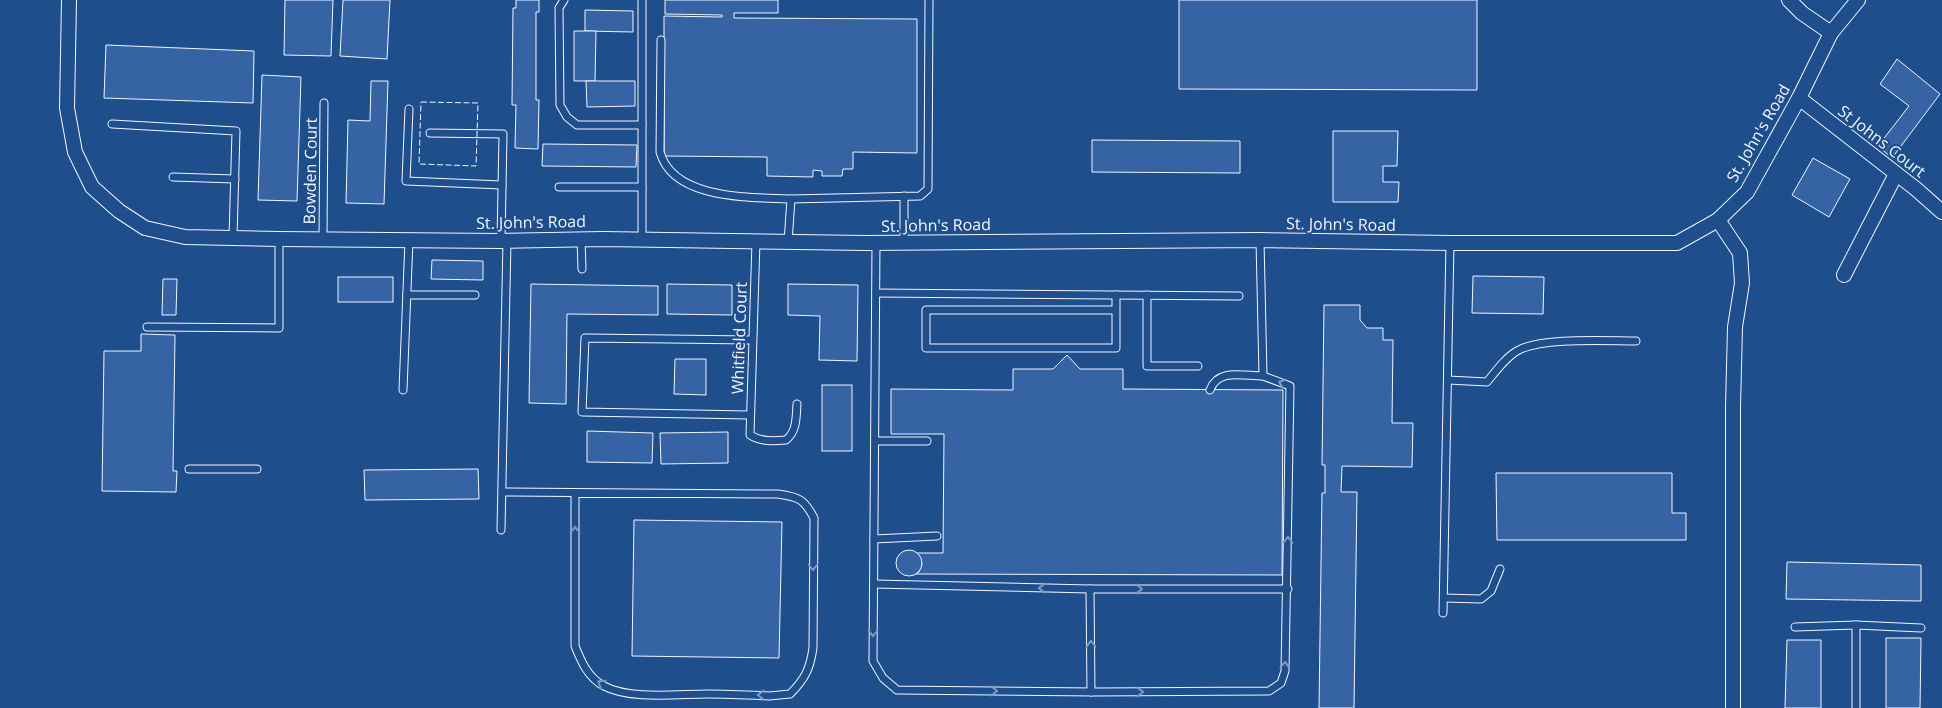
<svg xmlns="http://www.w3.org/2000/svg" width="1942" height="708" font-family="'Open Sans',sans-serif">
  <style>
    .building { fill: #3563a3; stroke: #f2f6ff }
    .lines { fill: none; stroke-linecap: round; stroke-linejoin: round }
    .lane-casing { stroke: #f2f6ff; stroke-width: 9 }
    .street-casing { stroke: #f2f6ff; stroke-width: 16 }
    .lane { stroke: #1f4e8c; stroke-width: 7 }
    .street { stroke: #1f4e8c; stroke-width: 14 }
    .fence { stroke: #f2f6ff; stroke-width: 1; stroke-dasharray: 6 2.5; stroke-linecap: butt }
    .oneway { stroke: #7e9ac0 }
    .labels { text-anchor: middle; dominant-baseline: central; stroke-width: 4; stroke-linejoin: round; paint-order: stroke }
    .street-label { font-size: 16px; fill: #f2f6ff; stroke: #1f4e8c }
  </style>
  <rect width="100%" height="100%" fill="#1f4e8c"/>
  <!-- building -->
  <g class="building">
    <polygon points="285,0 333,0 331,56 284,55"/>
    <polygon points="343,0 390,0 387,59 340,56"/>
    <polygon points="516,0 539,0 539,12 536,12 536,100 539,100 538,149 515,148 516,105 512,105 513,8 516,8"/>
    <polygon points="665,0 778,0 778,13 734,13 734,18 917,19 917,153 853,152 853,169 843,169 842,176 822,176 822,171 813,170 813,177 767,176 767,157 664,156 664,16 722,17 722,15 665,14"/>
    <polygon points="1179,0 1477,0 1477,90 1179,89"/>
    <polygon points="585,10 633,11 633,32 585,31"/>
    <polygon points="574,31 596,31 595,81 574,81"/>
    <polygon points="106,45 254,51 253,103 104,98"/>
    <polygon points="1897,59 1940,94 1892,158 1878,146 1909,106 1880,84"/>
    <polygon points="262,75 301,77 297,201 258,200"/>
    <polygon points="371,81 388,81 384,204 346,203 348,120 370,121"/>
    <polygon points="586,81 635,81 635,106 587,107"/>
    <polygon points="1333,131 1398,131 1397,166 1383,166 1383,182 1399,182 1398,202 1333,202"/>
    <polygon points="1092,140 1240,141 1240,173 1092,172"/>
    <polygon points="543,144 637,145 636,167 542,166"/>
    <polygon points="1813,158 1850,179 1829,217 1792,195"/>
    <polygon points="432,260 483,261 483,280 431,279"/>
    <polygon points="1473,276 1544,277 1543,314 1472,313"/>
    <rect x="338" y="277" width="55" height="25"/>
    <polygon points="163,279 177,279 176,315 162,315"/>
    <polygon points="531,284 658,286 658,315 567,314 566,404 529,403"/>
    <polygon points="667,284 732,285 732,315 667,314"/>
    <polygon points="788,284 858,285 857,361 819,360 820,316 788,315"/>
    <polygon points="1324,305 1360,305 1360,320 1367,328 1383,328 1383,340 1393,340 1392,423 1413,423 1412,467 1342,466 1341,492 1357,492 1354,708 1319,708 1322,493 1325,493 1325,465 1322,465"/>
    <polygon points="141,334 175,335 173,471 177,471 176,492 102,491 104,351 141,351"/>
    <polygon points="1067,355 1080,369 1123,369 1123,389 1283,390 1282,575 915,574 919,572 922,564 917,553 943,553 944,434 891,434 891,389 1013,390 1013,369 1053,369"/>
    <polygon points="675,359 706,359 706,395 674,394"/>
    <rect x="822" y="385" width="30" height="66"/>
    <polygon points="587,431 653,433 652,463 587,462"/>
    <polygon points="728,432 728,463 661,464 660,433"/>
    <polygon points="478,469 479,499 365,500 364,470"/>
    <polygon points="1496,473 1672,473 1672,513 1686,513 1686,540 1497,540"/>
    <polygon points="634,520 782,522 779,658 632,656"/>
    <circle cx="909" cy="563" r="13"/>
    <polygon points="1787,562 1921,565 1921,601 1786,599"/>
    <polygon points="1886,638 1921,638 1920,708 1886,708"/>
    <polygon points="1787,640 1821,640 1821,708 1785,708"/>
  </g>
  <g class="lines">
    <!-- lane casing -->
    <g class="lane-casing">
      <g id="lane">
        <polyline points="564,0 559,8 560,105 567,117 577,125 642,125"/>
        <polyline points="642,0 642,239"/>
        <path d="M 661,40 L 660,152 C 673,200 750,197 791,199 L 788,242"/>
        <polyline points="409,109 406,181 502,185"/>
        <polyline points="112,124 236,131 233,238"/>
        <polyline points="430,133 503,134 501,241"/>
        <polyline points="173,177 235,179"/>
        <polyline points="559,187 642,187"/>
        <polyline points="791,199 920,196 928,189 929,0"/>
        <polyline points="323,239 324,103"/>
        <polyline points="581,239 582,269"/>
        <path d="M 756,241 L 750,435 C 761,442 774,441 786,440 C 797,431 796,418 797,404"/>
        <polyline points="904,242 904,196"/>
        <polyline points="876,243 873,661 883,678 897,690 1095,692 1269,691 1281,683 1285,671 1290,386 1263,376"/>
        <polyline points="876,293 1239,296"/>
        <polyline points="407,295 475,295"/>
        <polyline points="1147,295 1147,366 1198,366"/>
        <polyline points="1116,310 926,310 926,348 1116,348 1116,295"/>
        <polyline points="147,327 279,328 279,239"/>
        <path d="M 1448,380 L 1487,382 C 1496,371 1505,358 1517,351 C 1540,337 1607,341 1636,341"/>
        <polyline points="403,390 409,240"/>
        <path d="M 1210,390 C 1218,368 1243,376 1263,376 L 1260,240"/>
        <polyline points="749,415 582,412 585,338 752,340"/>
        <polyline points="875,441 927,441"/>
        <polyline points="189,469 257,469"/>
        <path d="M 503,492 L 778,494 C 799,497 804,499 814,518 L 813,648 C 810,669 805,679 790,694 L 769,696 C 748,695 728,694 707,694 C 678,694 630,700 604,686 C 588,678 581,661 575,646 L 575,493"/>
        <polyline points="501,530 507,240"/>
        <polyline points="874,539 937,536"/>
        <polyline points="874,584 1090,589 1288,589"/>
        <polyline points="1090,589 1091,692"/>
        <polyline points="1444,598 1481,599 1491,591 1500,569"/>
        <polyline points="1443,613 1450,243"/>
        <polyline points="1795,627 1856,625 1921,628"/>
        <polyline points="1856,708 1856,625"/>
      </g>
    </g>
    <!-- street casing -->
    <g class="street-casing">
      <g id="street">
        <polyline points="69,0 67,108 75,152 92,187 119,211 145,228 185,237 279,239 499,241 603,239 866,243 1260,240 1450,243 1677,243 1718,220 1747,192 1799,98 1831,33 1858,0"/>
        <polyline points="1789,0 1802,13 1831,33"/>
        <polyline points="1799,98 1916,189 1942,212"/>
        <polyline points="1718,220 1740,253 1742,283 1735,327 1733,407 1733,708"/>
        <polyline points="1844,275 1896,174"/>
      </g>
    </g>
    <!-- lane -->
    <use href="#lane" class="lane"/>
    <!-- street -->
    <use href="#street" class="street"/>
    <!-- fence -->
    <polygon class="fence" points="421,102 478,103 476,166 419,164"/>
  </g>
  <!-- one-way arrows -->
  <defs><path id="oneway-chevron" d="M-2-3.5L2.5 0L-2 3.5" fill="none" stroke-width="1.6" stroke-linecap="round" stroke-linejoin="round" transform="scale(1.25)"/></defs>
  <g class="oneway">
    <use href="#oneway-chevron" transform="translate(1282 383) rotate(-158)"/>
    <use href="#oneway-chevron" transform="translate(575 530) rotate(-90)"/>
    <use href="#oneway-chevron" transform="translate(1288 540) rotate(-89)"/>
    <use href="#oneway-chevron" transform="translate(813 567) rotate(90)"/>
    <use href="#oneway-chevron" transform="translate(1042 588) rotate(-179)"/>
    <use href="#oneway-chevron" transform="translate(1139 589)"/>
    <use href="#oneway-chevron" transform="translate(873 633) rotate(91)"/>
    <use href="#oneway-chevron" transform="translate(1091 644) rotate(-90)"/>
    <use href="#oneway-chevron" transform="translate(1285 665) rotate(-86)"/>
    <use href="#oneway-chevron" transform="translate(601 683) rotate(-147)"/>
    <use href="#oneway-chevron" transform="translate(994 691) rotate(1)"/>
    <use href="#oneway-chevron" transform="translate(1140 692)"/>
    <use href="#oneway-chevron" transform="translate(761 695) rotate(-179)"/>
  </g>
  <g class="labels">
    <!-- street labels -->
    <g class="street-label">
      <text transform="translate(1758 133) rotate(-60)">St. John's Road</text>
      <text transform="translate(1882 141) rotate(38)">St Johns Court</text>
      <text transform="translate(310 171) rotate(-89)">Bowden Court</text>
      <text transform="translate(531 222) rotate(-1)">St. John's Road</text>
      <text transform="translate(1341 224) rotate(1)">St. John's Road</text>
      <text transform="translate(936 225) rotate(-1)">St. John's Road</text>
      <text transform="translate(739 338) rotate(-88)">Whitfield Court</text>
    </g>
  </g>
</svg>
